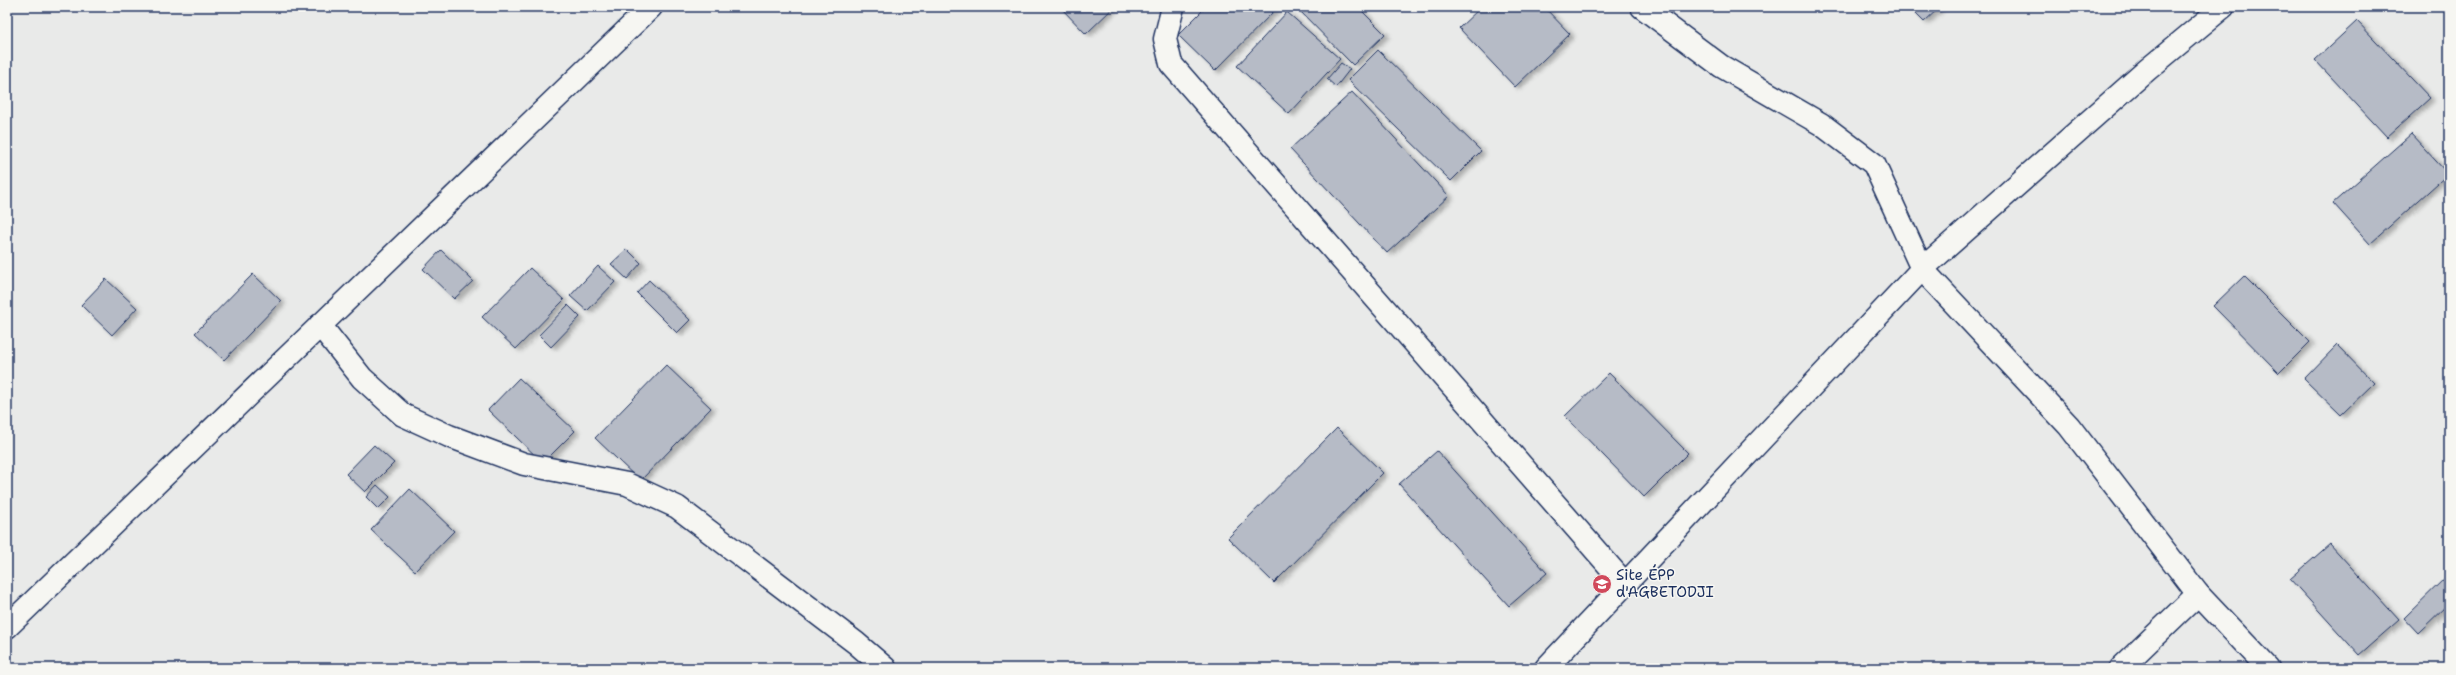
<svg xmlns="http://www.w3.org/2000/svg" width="2456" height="675" font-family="'Shantell Sans',sans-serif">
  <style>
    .building { fill: #b6bbc6; stroke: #1b2f5e; filter: url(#shadow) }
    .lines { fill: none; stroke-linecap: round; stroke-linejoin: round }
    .minor-casing { stroke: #1b2f5e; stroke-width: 25 }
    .minor { stroke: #f6f6f2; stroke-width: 22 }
    .labels { text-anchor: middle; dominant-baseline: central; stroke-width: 3; stroke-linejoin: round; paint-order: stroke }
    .poi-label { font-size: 15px; fill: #1b2f5e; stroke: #f6f6f2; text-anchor: start }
  </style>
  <defs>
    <filter id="shadow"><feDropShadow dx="4.5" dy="2.5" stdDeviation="2" flood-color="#0004"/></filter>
  </defs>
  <rect width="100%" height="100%" fill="#e9eae9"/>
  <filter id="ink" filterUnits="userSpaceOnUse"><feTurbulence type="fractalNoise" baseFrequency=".025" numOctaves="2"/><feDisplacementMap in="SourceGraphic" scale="8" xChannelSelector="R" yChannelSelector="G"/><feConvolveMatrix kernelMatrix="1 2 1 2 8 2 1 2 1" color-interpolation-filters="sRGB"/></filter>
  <g filter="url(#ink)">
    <!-- building -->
    <g class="building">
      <polygon points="1060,7 1114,7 1086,34"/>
      <polygon points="1206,7 1278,7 1215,71 1178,35"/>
      <polygon points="1296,7 1358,7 1385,34 1353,65"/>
      <polygon points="1481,7 1544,7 1570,34 1515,87 1459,28"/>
      <polygon points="1909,7 1940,7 1924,22"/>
      <polygon points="1287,12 1340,59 1289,114 1237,66"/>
      <polygon points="2357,21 2430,98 2387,137 2315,60"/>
      <polygon points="1378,50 1481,151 1451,181 1348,80"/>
      <polygon points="1341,63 1350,69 1336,87 1327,79"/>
      <polygon points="1352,92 1449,196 1387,253 1290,149"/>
      <polygon points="2411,134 2448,174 2370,244 2333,203"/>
      <polygon points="627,249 641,263 627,279 611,264"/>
      <polygon points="441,250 473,281 454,299 423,269"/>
      <polygon points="598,266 615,282 587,311 570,296"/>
      <polygon points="530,268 564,300 516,349 482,317"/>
      <polygon points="253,274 281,301 224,360 195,333"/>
      <polygon points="2244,276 2310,342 2279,373 2213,306"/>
      <polygon points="106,279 137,308 112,335 81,305"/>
      <polygon points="649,280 690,320 677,333 637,293"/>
      <polygon points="568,305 580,317 551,347 539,335"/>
      <polygon points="2337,345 2374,383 2341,415 2304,379"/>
      <polygon points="666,365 711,408 640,481 595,438"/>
      <polygon points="1609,373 1688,453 1644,497 1565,416"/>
      <polygon points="519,378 575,431 543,463 488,410"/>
      <polygon points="1337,428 1383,473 1274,583 1228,538"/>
      <polygon points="374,445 394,463 365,492 346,474"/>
      <polygon points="1437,451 1547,573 1509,606 1399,484"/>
      <polygon points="377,485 390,497 378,509 366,497"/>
      <polygon points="410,489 454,531 415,571 371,530"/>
      <polygon points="2330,544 2399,620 2359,655 2290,579"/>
      <polygon points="2449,574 2449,603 2418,633 2404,618"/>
    </g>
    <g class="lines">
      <!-- minor casing -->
      <g class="minor-casing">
        <g id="minor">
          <polyline points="1173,7 1165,39 1171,64 1625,584"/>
          <polyline points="1642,7 1721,66 1821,124 1874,164 1922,269 2069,426 2198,594 2268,668"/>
          <polyline points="320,325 362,378 403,415 449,436 524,464 627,484 677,507 856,643 885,668"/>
          <polyline points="7,627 651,7"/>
          <polyline points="1546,668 1922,269 2147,70 2223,7"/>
          <polyline points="2121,668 2198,594"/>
        </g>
      </g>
      <!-- minor -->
      <use href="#minor" class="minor"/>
    </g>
  </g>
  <!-- icons -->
  <defs>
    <g id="school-disc" transform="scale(1)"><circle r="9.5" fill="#d1495b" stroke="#f6f6f2"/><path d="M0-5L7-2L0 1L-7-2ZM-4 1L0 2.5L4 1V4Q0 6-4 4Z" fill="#fff"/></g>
  </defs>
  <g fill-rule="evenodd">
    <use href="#school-disc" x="1602" y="584"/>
  </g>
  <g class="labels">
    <!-- poi labels -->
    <g class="poi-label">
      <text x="1616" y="575">Site ÉPP<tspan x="1616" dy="17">d'AGBETODJI</tspan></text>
    </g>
  </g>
  <!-- margin -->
  <rect width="2456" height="675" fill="none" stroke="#f6f6f2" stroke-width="24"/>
  <rect x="12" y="12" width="2432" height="651" fill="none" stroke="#1b2f5e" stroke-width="1.5" filter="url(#ink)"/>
</svg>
